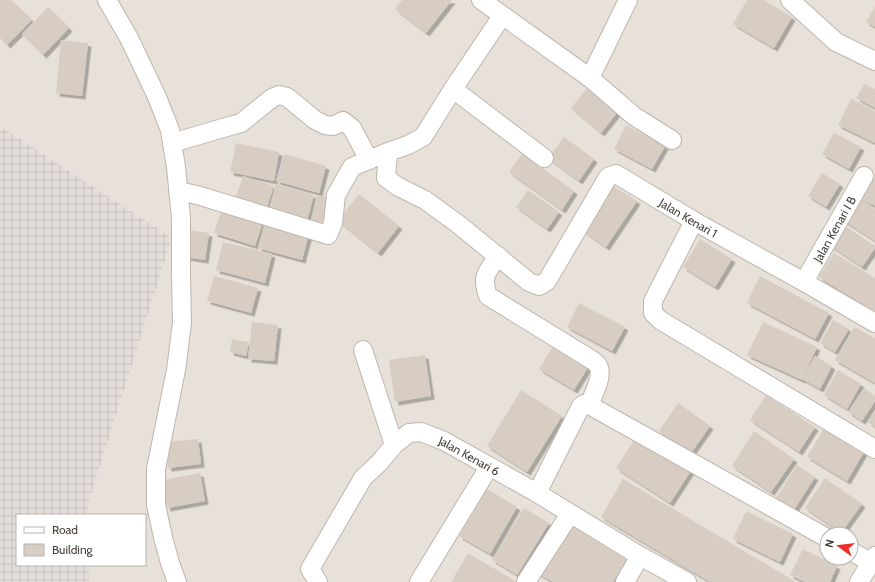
<svg xmlns="http://www.w3.org/2000/svg" width="875" height="582" font-family="Cabin,sans-serif">
  <style>
    .residential { fill: #e7e1d9; fill-rule: evenodd }
    .industrial { fill: url(#industrial-grid) }
    .building { fill: #d8cdc3; filter: url(#shadow) }
    .lines { fill: none; stroke-linecap: round; stroke-linejoin: round }
    .minor-casing { stroke: #bfb6ad; stroke-width: 20 }
    .minor { stroke: #fff; stroke-width: 18 }
    .labels { text-anchor: middle; dominant-baseline: central; stroke-width: 3.5; stroke-linejoin: round; paint-order: stroke }
    .street-label { font-size: 12px; fill: #474039; stroke: #fff }
  </style>
  <defs>
    <pattern id="industrial-grid" width="8" height="8" patternUnits="userSpaceOnUse"><rect width="8" height="8" fill="#e4dfdb"/><path d="M0 4h8M4 0v8" fill="none" stroke="#c5c0bd"/></pattern>
    <filter id="shadow"><feDropShadow dx="3.5" dy="3.5" stdDeviation="0" flood-color="#0004"/></filter>
  </defs>
  <rect width="100%" height="100%" fill="#f4f0ea"/>
  <!-- residential -->
  <path class="residential" d="M 0,0 L 875,0 L 875,582 L 89,582 L 89,565 L 145,565 L 145,515 L 88,515 L 88,504 L 172,238 L 0,126 ZM 827,534 L 851,534 L 851,558 L 827,558 Z"/>
  <!-- industrial -->
  <polygon class="industrial" points="0,126 172,238 88,504 88,515 17,515 17,565 89,565 89,582 0,582"/>
  <!-- building -->
  <g class="building">
    <polygon points="0,0 11,0 32,20 7,45 0,38"/>
    <polygon points="402,0 452,0 426,33 395,9"/>
    <polygon points="747,0 764,0 792,17 774,48 733,24"/>
    <polygon points="875,6 875,27 866,22"/>
    <polygon points="48,7 69,28 43,55 22,34"/>
    <polygon points="61,40 88,43 82,96 56,93"/>
    <polygon points="590,84 620,109 601,133 571,108"/>
    <polygon points="864,84 875,89 875,108 856,98"/>
    <polygon points="851,99 875,111 875,143 838,125"/>
    <polygon points="626,125 665,146 652,169 614,149"/>
    <polygon points="834,133 861,147 849,169 822,154"/>
    <polygon points="564,137 594,159 579,181 548,158"/>
    <polygon points="236,143 279,152 274,181 230,172"/>
    <polygon points="284,154 326,166 319,193 276,181"/>
    <polygon points="522,154 574,191 562,210 509,172"/>
    <polygon points="822,173 840,184 826,207 808,196"/>
    <polygon points="869,175 875,178 875,206 858,198"/>
    <polygon points="243,176 274,186 265,213 234,203"/>
    <polygon points="276,184 314,195 306,224 268,213"/>
    <polygon points="613,186 637,201 606,247 583,231"/>
    <polygon points="528,190 559,212 547,229 516,207"/>
    <polygon points="359,194 399,226 378,253 338,221"/>
    <polygon points="317,195 333,199 325,232 309,228"/>
    <polygon points="858,198 875,209 875,241 844,221"/>
    <polygon points="223,205 264,218 255,246 214,233"/>
    <polygon points="266,218 310,230 302,260 258,248"/>
    <polygon points="842,224 875,246 875,248 862,267 829,245"/>
    <polygon points="189,230 209,233 205,260 185,257"/>
    <polygon points="700,239 732,259 715,287 683,267"/>
    <polygon points="223,242 272,254 265,283 216,270"/>
    <polygon points="834,253 875,278 875,312 819,277"/>
    <polygon points="214,276 258,288 251,313 207,301"/>
    <polygon points="760,276 829,313 815,339 747,303"/>
    <polygon points="579,303 625,327 612,351 567,327"/>
    <polygon points="833,320 849,329 835,352 820,343"/>
    <polygon points="252,322 278,325 274,361 248,359"/>
    <polygon points="763,322 817,347 803,377 815,356 832,366 820,389 802,379 802,380 747,355"/>
    <polygon points="854,327 875,338 875,383 835,360"/>
    <polygon points="232,339 249,342 246,356 230,352"/>
    <polygon points="555,343 590,364 574,390 539,369"/>
    <polygon points="425,355 431,396 395,402 389,360"/>
    <polygon points="838,370 861,384 847,409 824,395"/>
    <polygon points="864,388 875,396 875,401 862,421 848,412"/>
    <polygon points="521,390 562,416 527,472 487,446"/>
    <polygon points="766,395 815,427 799,452 750,420"/>
    <polygon points="678,403 710,426 691,453 659,431"/>
    <polygon points="875,410 875,427 868,422"/>
    <polygon points="824,428 864,452 847,481 807,457"/>
    <polygon points="754,431 794,459 771,492 732,466"/>
    <polygon points="638,434 692,469 670,503 616,468"/>
    <polygon points="198,439 201,464 168,468 165,442"/>
    <polygon points="797,465 815,477 794,510 776,498"/>
    <polygon points="200,473 205,501 167,508 162,480"/>
    <polygon points="825,478 862,504 841,533 805,508"/>
    <polygon points="623,479 796,582 710,582 601,517"/>
    <polygon points="487,489 517,507 490,554 459,536"/>
    <polygon points="524,508 549,523 517,575 492,560"/>
    <polygon points="746,511 793,534 780,562 733,539"/>
    <polygon points="568,523 627,560 613,582 553,582 537,573"/>
    <polygon points="803,549 837,566 830,582 805,582 790,575"/>
    <polygon points="468,553 517,582 451,582"/>
  </g>
  <g class="lines">
    <!-- minor casing -->
    <g class="minor-casing">
      <g id="minor">
        <polyline points="107,0 129,38 157,97 170,130 176,167 181,218 181,275 182,323 176,370 156,469 156,505 163,537 170,563 177,582"/>
        <polyline points="481,0 590,78 634,116 672,140"/>
        <polyline points="790,0 836,42 875,61"/>
        <polyline points="590,78 628,0"/>
        <polyline points="453,89 544,158"/>
        <polyline points="172,143 223,128 241,123 272,98 279,95 287,97 315,120 325,125 333,126 343,121 352,128 369,160"/>
        <polyline points="388,152 408,145 423,137 453,89 502,16"/>
        <path id="s1" d="M 178,191 L 197,195 L 328,235 L 333,223 L 336,195 L 352,167 L 388,152 L 386,178 L 397,186 L 425,200 L 458,224 L 529,282 L 539,286 L 547,281 L 608,177 L 616,174 L 694,221 L 804,282 L 875,323"/>
        <polyline points="694,221 653,301 653,313 660,320 875,449"/>
        <path d="M 498,256 C 487,272 481,276 488,296 L 592,360 C 594,361 596,363 597,364 C 605,374 593,395 589,405"/>
        <path id="s2" d="M 804,282 L 864,176"/>
        <polyline points="363,350 394,445"/>
        <polyline points="537,493 581,406 584,404 589,405 827,538"/>
        <polyline points="851,551 875,565"/>
        <path id="s3" d="M 318,582 L 310,569 L 363,478 L 380,462 L 394,445 L 409,433 L 421,432 L 444,441 L 537,493 L 640,556 L 687,582"/>
        <polyline points="419,582 489,467"/>
        <polyline points="526,582 570,514"/>
        <polyline points="625,582 640,556"/>
        <polyline points="859,582 875,556"/>
      </g>
    </g>
    <!-- minor -->
    <use href="#minor" class="minor"/>
  </g>
  <g class="labels">
    <!-- street labels -->
    <g class="street-label">
      <text stroke="none"><textPath href="#s1" startOffset="706">Jalan Kenari 1</textPath></text>
      <text stroke="none"><textPath href="#s2" startOffset="61">Jalan Kenari I B</textPath></text>
      <text stroke="none"><textPath href="#s3" startOffset="251">Jalan Kenari 6</textPath></text>
    </g>
  </g>
  <!-- legend -->
  <rect x="16" y="514" width="130" height="52" fill="#ffffff" stroke="#b5b3b0"/>
  <rect x="24" y="527" width="20" height="6" fill="#ffffff" stroke="#b5b3b0"/>
  <text x="52" y="534" font-size="12" fill="#474039">Road</text>
  <rect x="24" y="544" width="20" height="12" fill="#d8cdc3" stroke="#b5b3b0"/>
  <text x="52" y="554" font-size="12" fill="#474039">Building</text>
  <!-- north arrow -->
  <g transform="translate(839 546) rotate(285)"><circle r="19" fill="#ffffff" stroke="#b5b3b0"/>
  <path d="M0-3L7 15L0 10L-7 15Z" fill="#ec3029"/>
  <text y="-6" font-size="11" font-weight="bold" text-anchor="middle" fill="#474039">N</text>
  </g>
</svg>
